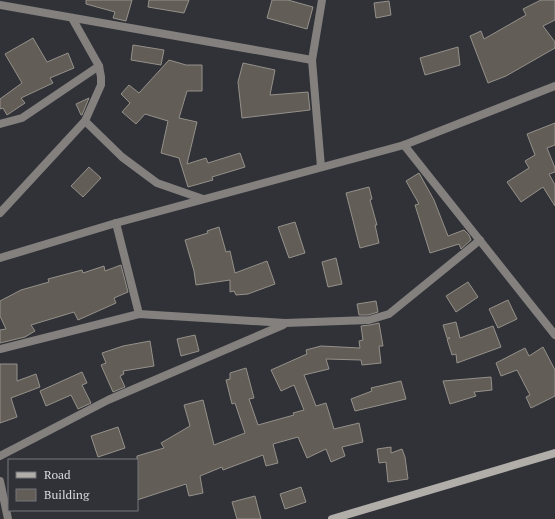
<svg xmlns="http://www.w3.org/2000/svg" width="555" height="519" font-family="'PT Serif',serif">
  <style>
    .building { fill: #625d57; stroke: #95918a }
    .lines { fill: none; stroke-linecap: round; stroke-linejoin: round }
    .street { stroke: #83807e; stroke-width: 8 }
    .secondary { stroke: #b1ada9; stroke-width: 8 }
  </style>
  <rect width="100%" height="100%" fill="#313238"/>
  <!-- building -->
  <g class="building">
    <polygon points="86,0 132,0 126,21 113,18 115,12 86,4"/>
    <polygon points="149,0 189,0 184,13 148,7"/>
    <polygon points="272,0 288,0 313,7 307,29 267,18"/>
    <polygon points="541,0 555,0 555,20 543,26 555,42 555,48 506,76 488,83 470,36 481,31 484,39 526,15 523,9"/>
    <polygon points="389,1 391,15 376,18 374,3"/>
    <polygon points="33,38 47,62 68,53 74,68 50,78 53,83 21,98 25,103 7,115 3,108 0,109 0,99 22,83 5,54"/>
    <polygon points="133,45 164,50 161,65 131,60"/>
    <polygon points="458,47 460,65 425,75 420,58"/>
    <polygon points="169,60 186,65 202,65 202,91 187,91 179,118 197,122 187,164 206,158 208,163 240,153 245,167 212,177 213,180 188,187 179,158 161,153 168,121 145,114 136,124 122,112 130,103 121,94 129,85 139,93"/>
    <polygon points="243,63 275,70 270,95 308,92 310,110 242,118 238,82"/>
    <polygon points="89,98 82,115 81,115 76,104"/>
    <polygon points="555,123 555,145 547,148 555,168 555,172 549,174 555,185 555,206 543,187 521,202 507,182 529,168 525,161 535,155 527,134"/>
    <polygon points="89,167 101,178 83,197 71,186"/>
    <polygon points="419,173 434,200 448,236 464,230 469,235 471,240 461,249 459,244 430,253 415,205 419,204 406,181"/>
    <polygon points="369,187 372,199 370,200 377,225 375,225 379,243 360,248 346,193"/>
    <polygon points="295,222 305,253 289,258 278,227"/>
    <polygon points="219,227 226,252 230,251 235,273 267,261 275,284 248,294 236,295 234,291 230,292 230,280 196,285 194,271 185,240 208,233 207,231"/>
    <polygon points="336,258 342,284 328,287 322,262"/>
    <polygon points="121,265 128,292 114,298 116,303 78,320 74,312 31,325 35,331 25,337 0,343 0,330 6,329 0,316 0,301 21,290 49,282 48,279 82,270 83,273 104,266 105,271"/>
    <polygon points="468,282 478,297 456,312 446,296"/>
    <polygon points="508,300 517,319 498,328 489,309"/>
    <polygon points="376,301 378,312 368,315 359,315 357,304"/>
    <polygon points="456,322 460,338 493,326 501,347 457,363 456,354 452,355 447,339 450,338 447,338 443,325"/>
    <polygon points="379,323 383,346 379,346 381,363 362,365 361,360 326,359 329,369 304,375 316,406 326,403 334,429 359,423 363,442 342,447 345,456 331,462 326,449 307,458 298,437 273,444 278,463 266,466 263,455 223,470 222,467 200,476 203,493 189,496 186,484 137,500 137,456 164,448 161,443 190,426 184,405 203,400 214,445 245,433 235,403 232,404 226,380 230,379 230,373 246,368 254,398 249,399 258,425 294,415 293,413 304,410 294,385 281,391 271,370 307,354 306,350 321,346 360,348 359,341 363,340 361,326 370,325"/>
    <polygon points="195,335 199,351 181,356 177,339"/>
    <polygon points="150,341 154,366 123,371 124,374 120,376 125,387 113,392 101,365 106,363 102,353 123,346"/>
    <polygon points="543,347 555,370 555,396 531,408 526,397 530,395 517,370 501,376 496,363 525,348 529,356"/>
    <polygon points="0,364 17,364 17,381 36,374 40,387 11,398 17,417 0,423"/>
    <polygon points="82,372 87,383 82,385 91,403 78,409 71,395 46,406 40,391"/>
    <polygon points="491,377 492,390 474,392 476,396 450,404 443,381"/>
    <polygon points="401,381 406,399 355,411 351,399 372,391 371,388"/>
    <polygon points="118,427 125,448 98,457 91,436"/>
    <polygon points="391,447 391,453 402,449 405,457 408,479 388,482 386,462 379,463 377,449"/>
    <polygon points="301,487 306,502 285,509 280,494"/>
    <polygon points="255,496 261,519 237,519 232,502"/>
  </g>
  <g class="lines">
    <!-- street -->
    <g class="street">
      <polyline points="0,5 312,60"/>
      <polyline points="85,121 122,157 157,183 203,199"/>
      <polyline points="0,124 22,118 99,66"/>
      <polyline points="404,145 555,335"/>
      <polyline points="321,167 312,60 322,0"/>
      <polyline points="0,213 85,121 101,85 101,77 99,66 72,18"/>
      <polyline points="116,223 139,314"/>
      <polyline points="0,258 116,223 404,145 555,86"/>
      <polyline points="0,349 139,314 285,323 369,320 389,314 480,240"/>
      <polyline points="0,456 108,400 283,325"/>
      <polyline points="0,481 8,519"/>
    </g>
    <!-- secondary -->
    <polyline class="secondary" points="332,519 555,453"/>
  </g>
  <!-- legend -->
  <rect x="8" y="459" width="130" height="52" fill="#313238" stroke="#75767b"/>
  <rect x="16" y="472" width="20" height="6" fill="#b1ada9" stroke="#75767b"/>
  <text x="44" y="479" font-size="12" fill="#dadbdf">Road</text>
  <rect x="16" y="489" width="20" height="12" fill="#625d57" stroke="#75767b"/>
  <text x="44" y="499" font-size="12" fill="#dadbdf">Building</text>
</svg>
